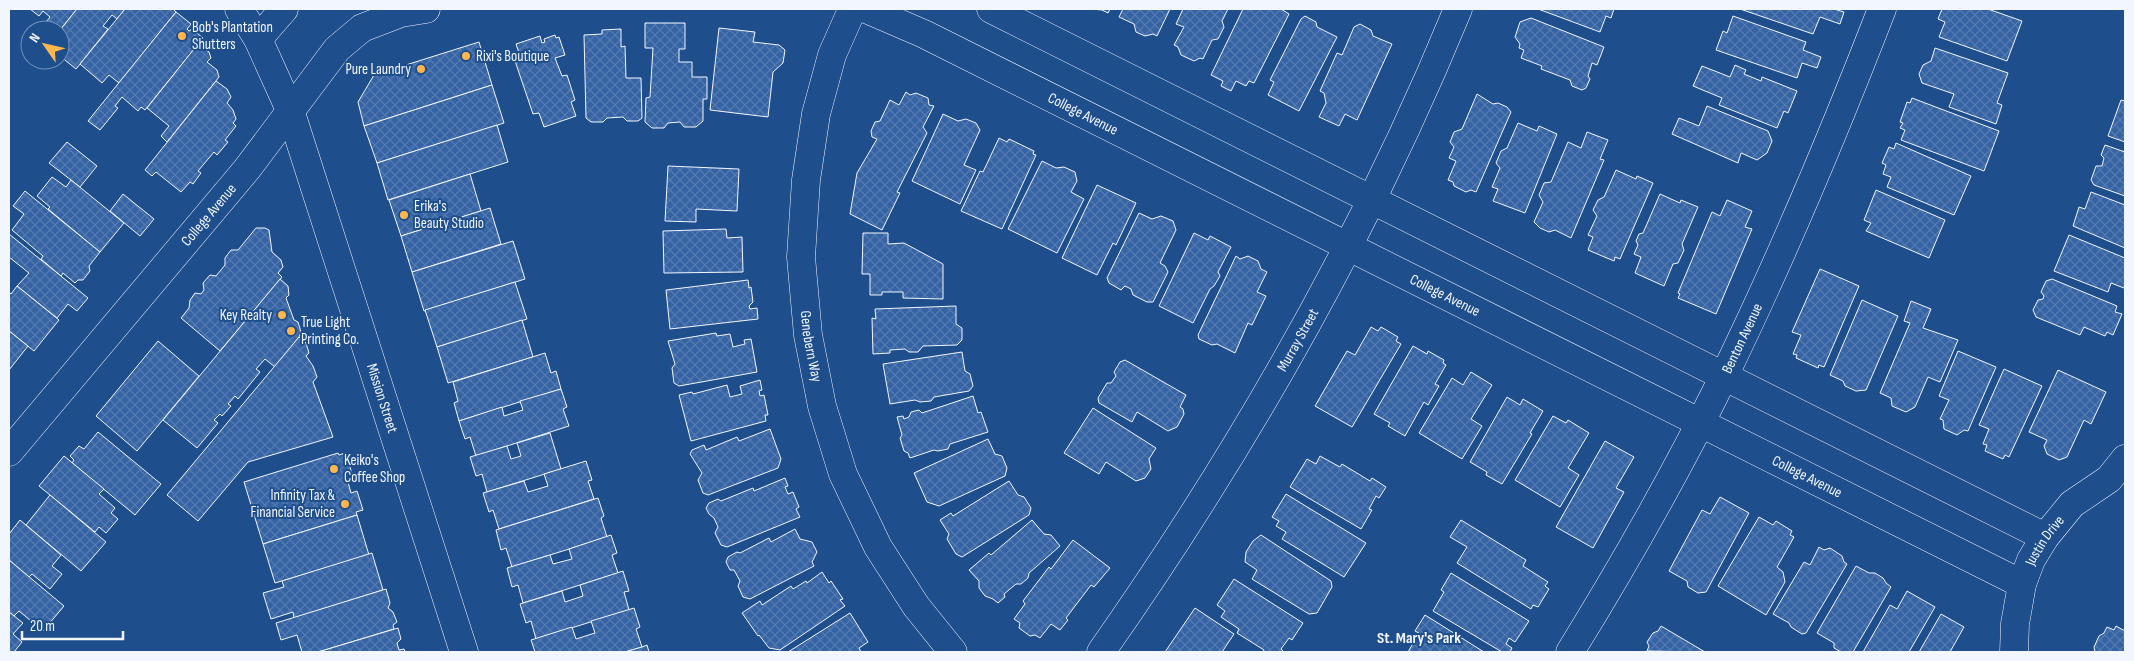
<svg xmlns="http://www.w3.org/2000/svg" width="2134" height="661" font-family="'Sofia Sans Condensed',sans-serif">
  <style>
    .building { fill: url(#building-cross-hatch); stroke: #f2f6ff }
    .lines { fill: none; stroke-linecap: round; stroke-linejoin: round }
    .minor-casing { stroke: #f2f6ff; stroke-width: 29 }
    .secondary-casing { stroke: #f2f6ff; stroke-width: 29 }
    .minor { stroke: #1f4e8c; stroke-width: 28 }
    .secondary { stroke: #1f4e8c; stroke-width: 28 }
    .poi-dot { fill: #ffb74d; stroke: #1f4e8c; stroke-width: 2 }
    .labels { text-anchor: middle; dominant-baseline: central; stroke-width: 4; stroke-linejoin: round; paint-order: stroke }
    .poi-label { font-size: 15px; fill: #f2f6ff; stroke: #1f4e8c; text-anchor: start }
    .street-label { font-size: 15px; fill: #f2f6ff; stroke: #1f4e8c }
    .neighbourhood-label { font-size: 16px; font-weight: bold; fill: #f2f6ff; stroke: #1f4e8c }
  </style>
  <defs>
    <pattern id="building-cross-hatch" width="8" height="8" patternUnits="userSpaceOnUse" patternTransform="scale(1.25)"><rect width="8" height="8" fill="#3563a3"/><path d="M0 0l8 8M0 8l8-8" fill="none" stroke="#537ab1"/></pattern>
  </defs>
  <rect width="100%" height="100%" fill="#1f4e8c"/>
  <!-- building -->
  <g class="building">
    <polygon points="30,9 77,9 60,30 56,30 46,22 50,17 43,11 39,16"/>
    <polygon points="77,9 125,9 117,19 112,15 103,26 108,29 76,69 60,56 60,30"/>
    <polygon points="125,9 173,9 176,12 119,83 109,75 102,83 80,64"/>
    <polygon points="1091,9 1110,9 1108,13 1102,10"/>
    <polygon points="1123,9 1170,9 1157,36 1153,34 1145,36 1136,32 1134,24 1119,17"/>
    <polygon points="1183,9 1228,9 1222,21 1224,27 1218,39 1212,40 1203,59 1200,58 1194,61 1181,55 1178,47 1174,45 1184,27 1176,24"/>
    <polygon points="1243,9 1281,9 1289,14 1254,83 1249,81 1246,86 1236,81 1231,91 1221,86 1223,81 1211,75"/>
    <polygon points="1538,9 1614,9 1611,18 1606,16 1600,32"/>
    <polygon points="1740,9 1834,9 1844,12 1840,24 1820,17 1813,34"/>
    <polygon points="1942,9 1988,9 2022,21 2007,61 1939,37 1945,22 1938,19"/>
    <polygon points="176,12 191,24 187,29 189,31 192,29 203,38 145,110 141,107 138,111 122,97 115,106 118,108 100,130 88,121"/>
    <polygon points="1305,16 1316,22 1317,27 1337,37 1299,111 1268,95 1274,82 1270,80 1301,19"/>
    <polygon points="1733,16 1806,42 1803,50 1821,57 1817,68 1802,63 1797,78 1716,50 1723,31 1727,33"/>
    <polygon points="1531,18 1604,47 1597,65 1592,63 1588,76 1590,79 1586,88 1582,90 1572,86 1570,80 1541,69 1542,66 1521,58 1524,50 1519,48 1520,44 1515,37 1520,22"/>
    <polygon points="645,23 685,23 685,49 679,49 679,62 692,62 692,77 707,77 707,99 703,99 703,121 696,127 684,127 680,122 668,123 664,128 652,128 645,122 646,98 650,97 653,48 645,48"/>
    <polygon points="1360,24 1371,30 1373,36 1392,44 1357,120 1345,114 1339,126 1319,117 1326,103 1324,93 1320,91 1337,53 1342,55 1354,27"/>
    <polygon points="719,28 755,32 753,42 779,45 785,50 783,63 773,72 768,117 710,110"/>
    <polygon points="621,29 621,47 625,46 626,78 641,78 642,118 638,121 627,121 623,117 607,118 603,122 591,122 586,118 584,35 602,34 602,30"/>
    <polygon points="555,35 556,38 559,37 565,55 555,58 562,76 567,75 575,100 571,102 576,116 544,127 539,113 533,114 514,58 520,56 516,44 540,36 542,43 545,42 544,39"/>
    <polygon points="479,42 492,85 364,126 358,102 374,75"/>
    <polygon points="198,44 209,52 211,58 207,62 217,70 219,77 167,142 161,136 169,126 147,108"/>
    <polygon points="1935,48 2008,73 1997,103 2002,105 1996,124 1949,107 1954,94 1922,83 1919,74 1923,65 1931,61"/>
    <polygon points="1735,65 1746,70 1744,74 1761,81 1762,77 1797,91 1788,113 1784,111 1777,128 1719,105 1722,98 1693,86 1702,66 1730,77"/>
    <polygon points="216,81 227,89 231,97 227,103 233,110 236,119 233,123 236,126 225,140 228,142 217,155 214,152 198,171 201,173 193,184 190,182 181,192 156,172 152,176 145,170"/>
    <polygon points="492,85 504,123 377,163 364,126"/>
    <polygon points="906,92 910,95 916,93 928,98 929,105 934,106 923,127 927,133 897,192 900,193 882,230 850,214 857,173 877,139 872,137 871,131 875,122 880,121 890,100 899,105"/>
    <polygon points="1477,94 1493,104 1498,103 1507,107 1511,112 1476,192 1471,190 1466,192 1454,186 1453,182 1448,180 1456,161 1449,158 1454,147 1450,142 1454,132 1462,129"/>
    <polygon points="1912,98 1999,131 1984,171 1901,140 1905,130 1900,128 1903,123 1900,122 1907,102 1910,103"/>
    <polygon points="2121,100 2125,101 2125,142 2108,136"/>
    <polygon points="1707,106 1768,131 1772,141 1767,153 1757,160 1741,153 1738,163 1672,134 1679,118 1699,126"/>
    <polygon points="943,114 958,121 966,119 976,123 980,130 964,165 976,170 960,204 912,181"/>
    <polygon points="1518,123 1537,131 1539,126 1557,134 1525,213 1493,201 1498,189 1492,187 1500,168 1496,163 1501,151 1507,148"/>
    <polygon points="497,125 508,162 388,200 377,163"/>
    <polygon points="1587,132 1608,140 1600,159 1604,160 1571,238 1555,230 1549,232 1540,228 1534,222 1543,202 1539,195 1544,183 1551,182 1568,142 1581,148"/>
    <polygon points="999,138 1007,142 1009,139 1034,151 1033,154 1036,155 1002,229 961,211 980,171 983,172"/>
    <polygon points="67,142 97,166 80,187 49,163"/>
    <polygon points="1896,143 1971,176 1954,215 1887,187 1891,177 1883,174 1886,165 1882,163 1889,147 1894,149"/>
    <polygon points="2105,145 2125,152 2125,196 2094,185 2091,180 2096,166 2102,166 2104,158 2101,155"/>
    <polygon points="1042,161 1056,168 1064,167 1075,172 1077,181 1071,192 1084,199 1057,253 1008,229"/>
    <polygon points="668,166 739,169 737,211 696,209 696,222 665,221"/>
    <polygon points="1616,170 1636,179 1637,176 1653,183 1620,259 1615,257 1614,261 1588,250 1593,237 1588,235 1597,216 1593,210 1598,200 1604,197"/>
    <polygon points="470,174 481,211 401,236 389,200"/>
    <polygon points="52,177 66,187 71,180 124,223 100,252 48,209 50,207 37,196"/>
    <polygon points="1097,185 1136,203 1116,245 1113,243 1097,275 1062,258"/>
    <polygon points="1876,190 1945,220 1929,258 1866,231 1871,223 1864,220"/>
    <polygon points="25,191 100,252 89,266 90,271 83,280 78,280 75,283 63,273 61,276 41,259 43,256 12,230 24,214 13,206"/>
    <polygon points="2091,192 2125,205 2125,248 2073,226 2079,207 2085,209"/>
    <polygon points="123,194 154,219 140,236 110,211"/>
    <polygon points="1660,194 1680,203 1681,200 1698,207 1682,244 1684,250 1678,263 1673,264 1664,286 1635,273 1641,257 1634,254 1638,245 1636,241 1639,234 1643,233"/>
    <polygon points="1727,200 1752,211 1745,227 1752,229 1716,314 1678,298 1680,294 1678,293 1712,212 1720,216"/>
    <polygon points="490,208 501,244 412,272 401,236"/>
    <polygon points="1139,213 1152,219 1161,216 1173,221 1176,230 1160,263 1165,266 1168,272 1153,302 1147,302 1133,295 1131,289 1125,286 1121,290 1109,283 1107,278"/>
    <polygon points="256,228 265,228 269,230 272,252 281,260 283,267 278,273 282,277 220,351 181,318 189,308 190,300 195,293 201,294 204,290 203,283 210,275 216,276 225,265 225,258 231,250 238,250"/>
    <polygon points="726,229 727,238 742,237 743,272 664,273 663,231"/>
    <polygon points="863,233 888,233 888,244 904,243 943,264 943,299 903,298 903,292 882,292 882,295 870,295 870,274 862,274"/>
    <polygon points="1194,233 1208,240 1210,236 1231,247 1218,272 1220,276 1214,286 1210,289 1193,323 1159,306"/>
    <polygon points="9,234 88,298 77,311 68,304 57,318 17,286 29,273 9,257"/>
    <polygon points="2069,235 2125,258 2125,287 2124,288 2111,283 2108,292 2054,271"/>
    <polygon points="513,241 525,279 424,311 412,272"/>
    <polygon points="1236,256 1240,259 1248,256 1258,261 1261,269 1267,272 1257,292 1266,296 1252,325 1248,323 1235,353 1217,344 1212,345 1199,339 1198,335"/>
    <polygon points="1820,269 1859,286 1824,367 1819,365 1818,368 1796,358 1797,355 1793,354 1801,335 1792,332"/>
    <polygon points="280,279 288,286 289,295 286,298 294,320 298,322 301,332 299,337 275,367 265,359 256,369 260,372 238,399 235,396 228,404 231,406 222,416 220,414 214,420 218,423 197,448 163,420"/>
    <polygon points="2052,279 2117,306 2115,312 2122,314 2113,335 2107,332 2105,336 2084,327 2080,335 2036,317 2033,310 2038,300 2043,299 2044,296 2041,292 2046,281"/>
    <polygon points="748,280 749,288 751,287 753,302 749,306 750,309 757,308 758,319 670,329 666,290"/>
    <polygon points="515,282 527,319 437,347 425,310"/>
    <polygon points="17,286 59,320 34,351 9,331 9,292 11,294"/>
    <polygon points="1862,300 1898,316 1866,390 1856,391 1845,386 1843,381 1830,375"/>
    <polygon points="1911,301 1931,309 1923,328 1958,340 1940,382 1928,377 1915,407 1906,412 1892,406 1891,398 1880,393 1910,323 1904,321"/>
    <polygon points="956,306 956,324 962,328 962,340 957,345 923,346 918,352 909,352 905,349 890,350 890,353 873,354 872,318 876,319 875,309"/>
    <polygon points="522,320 533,357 448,383 437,347"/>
    <polygon points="1371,327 1378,331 1381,327 1398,337 1396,341 1401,344 1352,427 1315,406 1347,351 1355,355"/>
    <polygon points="9,331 28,346 9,370"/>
    <polygon points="716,333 717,336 730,334 733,347 745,344 744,340 751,339 757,372 679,386 674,383 672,368 675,364 668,341"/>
    <polygon points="299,337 306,343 309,353 306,356 313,366 317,377 313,382 333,437 248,462 198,521 167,495"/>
    <polygon points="158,341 199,376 137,451 96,416"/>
    <polygon points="1413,346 1427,354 1428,351 1444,360 1443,363 1446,365 1435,384 1439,386 1428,405 1424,402 1405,436 1388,426 1390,423 1374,414"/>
    <polygon points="1958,351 1996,367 1968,431 1964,430 1957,435 1944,429 1943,420 1940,419 1949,400 1939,396"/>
    <polygon points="962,352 965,371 970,374 973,386 969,391 934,397 931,401 920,402 915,400 890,404 883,364"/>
    <polygon points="545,353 551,373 556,371 561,389 459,421 454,403 458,401 453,382"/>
    <polygon points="1125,360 1186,395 1180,407 1183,409 1184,414 1177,427 1168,431 1137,412 1132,422 1099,403 1098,398 1107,383 1111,383 1116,376 1114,372 1120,362"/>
    <polygon points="2004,369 2042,386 2009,457 2005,455 2003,459 1985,451 1987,445 1983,444 1989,429 1979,425"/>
    <polygon points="2058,370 2106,392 2091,424 2084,420 2067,457 2059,460 2047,454 2044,446 2047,440 2029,432"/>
    <polygon points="1471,372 1492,385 1471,419 1482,426 1462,459 1419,433 1452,378 1463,385"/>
    <polygon points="760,380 762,390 759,391 760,396 764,395 768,415 765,415 766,421 691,441 679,395 692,392 693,394 727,385 730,397 742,394 740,386"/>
    <polygon points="561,389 567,407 563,409 569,426 476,456 470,437 465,439 459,421 502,407 504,416 523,410 520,401"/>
    <polygon points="973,396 978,413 981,412 988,432 950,444 948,449 938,451 934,450 910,458 908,453 904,451 900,438 902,435 897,417 903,416 904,419 909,417 911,412 919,410 922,413"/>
    <polygon points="1507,397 1520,405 1523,399 1543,411 1530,433 1532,434 1502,484 1486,475 1487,472 1470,462"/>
    <polygon points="1093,408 1156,448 1149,459 1151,469 1145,478 1136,481 1106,462 1099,474 1064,453"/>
    <polygon points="1553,416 1566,423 1568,420 1589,433 1568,468 1579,475 1560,507 1515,480"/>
    <polygon points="770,429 781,459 778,468 708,495 703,493 698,480 702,473 690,454 692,450 704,445 706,450 737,437 739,441"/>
    <polygon points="98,432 161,484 135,515 72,463 74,460 70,456 79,446 84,449"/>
    <polygon points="550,433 561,469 487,492 482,474 476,476 470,457 507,446 511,459 521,456 517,443"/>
    <polygon points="988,439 995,454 1002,456 1007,468 1005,476 939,506 927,502 914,473"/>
    <polygon points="1605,441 1634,457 1616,488 1624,492 1593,548 1556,527"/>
    <polygon points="338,453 339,455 345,453 352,473 346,475 351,493 357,491 363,510 356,512 357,515 263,544 244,482"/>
    <polygon points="64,456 104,489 99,494 115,508 111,513 118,519 106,533 99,527 95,532 39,486"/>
    <polygon points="1320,456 1340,467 1342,464 1370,481 1372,478 1386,487 1379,498 1376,496 1369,509 1372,510 1361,529 1290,487 1307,459 1316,464"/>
    <polygon points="586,461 592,480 588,481 594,499 499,529 493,510 489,512 483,493 524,481 528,492 548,486 544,474"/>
    <polygon points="785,478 788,486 785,487 788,494 793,492 799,507 796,509 800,517 727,547 721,545 715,533 718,527 714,518 709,514 706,508 709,503 718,499 721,501 753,488 754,491"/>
    <polygon points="1009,481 1018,495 1024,497 1031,508 1029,515 962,557 956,554 947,539 949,534 940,520 951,513 953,516"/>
    <polygon points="1286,494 1366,543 1344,577 1282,539 1286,532 1276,526 1279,521 1272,517"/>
    <polygon points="50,495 106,542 81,571 26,525"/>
    <polygon points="1720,497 1749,513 1706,592 1698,593 1688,587 1687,581 1669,571 1702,510 1710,514"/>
    <polygon points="598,498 604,516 601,518 607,537 512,567 506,548 501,550 496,530"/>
    <polygon points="357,515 369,555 275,583 263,544"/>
    <polygon points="1759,517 1773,525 1776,521 1792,531 1790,535 1794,537 1777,567 1783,572 1785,582 1766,615 1718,586"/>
    <polygon points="20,520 61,555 52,566 62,574 50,589 32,574 29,577 9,560 9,534"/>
    <polygon points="1032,520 1044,534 1051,535 1060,546 1029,573 1028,578 1021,584 1016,584 1004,594 1005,597 998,603 993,599 985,596 979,588 979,581 969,570 989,553 991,555"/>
    <polygon points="1461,520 1526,560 1523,566 1548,582 1545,586 1549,589 1538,607 1533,605 1531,609 1457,563 1467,547 1450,537"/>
    <polygon points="795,529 800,539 812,542 817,552 812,562 814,566 750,599 743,597 738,586 740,581 734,570 730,570 726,562 728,557 737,552 740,553 769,538 771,542"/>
    <polygon points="611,535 617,553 612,555 618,573 523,603 518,585 512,587 507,568 550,555 553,564 572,559 569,549"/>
    <polygon points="1261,535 1331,581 1332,587 1317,613 1309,614 1252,579 1257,570 1245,562 1246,552 1253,541"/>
    <polygon points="1073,540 1110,568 1094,587 1091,585 1066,618 1068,620 1060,630 1051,624 1040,638 1035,635 1030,636 1019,628 1020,623 1014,619 1025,604 1023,601 1049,567 1051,569"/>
    <polygon points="1819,547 1824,550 1830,548 1842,556 1844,562 1847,564 1806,633 1802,634 1791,627 1789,623 1773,614 1804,562 1810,565"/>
    <polygon points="372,553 383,590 294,618 293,612 271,619 263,593 284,587 282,581"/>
    <polygon points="9,560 64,606 43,631 19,611 14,616 9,612"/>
    <polygon points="1856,566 1869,573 1875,573 1883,578 1886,583 1891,587 1853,652 1841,652 1834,648 1834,643 1817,633"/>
    <polygon points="623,571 629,591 624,592 629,610 536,639 531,621 526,623 520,604 562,591 565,602 583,596 580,585"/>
    <polygon points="822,572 829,583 831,581 843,599 840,600 845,606 780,650 769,648 759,635 758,636 742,613 760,601 762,605 791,586 793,589 806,581 807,583"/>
    <polygon points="1451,573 1529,621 1515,642 1509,638 1506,644 1512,648 1510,652 1502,652 1433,611 1444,592 1441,590"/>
    <polygon points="1234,579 1303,623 1292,640 1289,638 1281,649 1284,652 1263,652 1264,650 1237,633 1239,629 1221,617 1225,611 1217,605"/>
    <polygon points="386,589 390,603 388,608 393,612 397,622 393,625 394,629 318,652 302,652 297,635 281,640 276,623"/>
    <polygon points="1907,591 1935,607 1909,652 1863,652 1890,605 1897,609"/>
    <polygon points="634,608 640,627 636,629 642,647 625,652 535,652 531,640 572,627 576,639 595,633 591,621"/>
    <polygon points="1195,608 1234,634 1222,652 1165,652"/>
    <polygon points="9,612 23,623 13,634 22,642 14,652 9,652"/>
    <polygon points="850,613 868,642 859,648 861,652 788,652"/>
    <polygon points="1941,614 1964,627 1950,652 1919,652"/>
    <polygon points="1425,615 1484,652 1408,652 1419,633 1415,631"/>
    <polygon points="1661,626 1705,652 1647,651 1649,646 1647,642 1653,633 1658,631"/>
    <polygon points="2116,626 2125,631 2125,652 2095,652 2094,647 2099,636 2104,633 2107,627 2114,630"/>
    <polygon points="398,628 401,639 397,643 399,650 404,649 405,652 318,652"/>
    <polygon points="647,645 649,652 625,652 642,647"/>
  </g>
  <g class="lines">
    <!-- minor casing -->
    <g class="minor-casing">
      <g id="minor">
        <path id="s1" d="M 866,9 L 924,34 L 2022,584"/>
        <polyline points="991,9 2045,537"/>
        <path id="s2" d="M 851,12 L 832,55 L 816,114 L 806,180 L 801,257 L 808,335 L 822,406 L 843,474 L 878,547 L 916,606 L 953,652"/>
        <polyline points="258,39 284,9"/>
        <path id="s3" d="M 9,452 L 247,169 L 337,49 L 362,28 L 401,13 L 426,9"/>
        <path id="s4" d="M 1101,652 C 1242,451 1365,236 1458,9"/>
        <path id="s5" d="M 1570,652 C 1625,563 1677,471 1723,378 C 1782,257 1834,133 1882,9"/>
        <path id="s6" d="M 2014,652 L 2015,624 L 2022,584 L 2031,560 L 2045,537 L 2072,504 L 2109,479 L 2125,459"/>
      </g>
    </g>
    <!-- secondary casing -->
    <g class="secondary-casing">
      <g id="secondary">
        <path id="s7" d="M 239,9 L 258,39 L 290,110 L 464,652"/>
      </g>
    </g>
    <!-- minor -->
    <use href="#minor" class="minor"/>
    <!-- secondary -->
    <use href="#secondary" class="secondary"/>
  </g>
  <!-- markers -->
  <g class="poi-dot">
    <circle cx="182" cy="36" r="5"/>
    <circle cx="466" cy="56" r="5"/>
    <circle cx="421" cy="69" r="5"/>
    <circle cx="404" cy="215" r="5"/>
    <circle cx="282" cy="315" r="5"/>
    <circle cx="291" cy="331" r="5"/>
    <circle cx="334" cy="469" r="5"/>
    <circle cx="345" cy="504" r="5"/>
  </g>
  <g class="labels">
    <!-- poi labels -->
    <g class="poi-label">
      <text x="192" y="27">Bob's Plantation<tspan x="192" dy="17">Shutters</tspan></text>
      <text x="476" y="56">Rixi's Boutique</text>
      <text x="411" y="69" text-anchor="end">Pure Laundry</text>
      <text x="414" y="206">Erika's<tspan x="414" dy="17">Beauty Studio</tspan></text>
      <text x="272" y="315" text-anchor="end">Key Realty</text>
      <text x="301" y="322">True Light<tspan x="301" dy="17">Printing Co.</tspan></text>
      <text x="344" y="460">Keiko's<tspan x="344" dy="17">Coffee Shop</tspan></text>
      <text x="335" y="495" text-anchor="end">Infinity Tax &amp;<tspan x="335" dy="17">Financial Service</tspan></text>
    </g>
    <!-- street labels -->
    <g class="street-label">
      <text stroke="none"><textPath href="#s1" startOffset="241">College Avenue</textPath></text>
      <text stroke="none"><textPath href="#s3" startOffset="310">College Avenue</textPath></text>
      <text stroke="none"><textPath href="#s1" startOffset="646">College Avenue</textPath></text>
      <text stroke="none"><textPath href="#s5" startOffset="358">Benton Avenue</textPath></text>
      <text stroke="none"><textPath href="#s4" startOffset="369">Murray Street</textPath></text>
      <text stroke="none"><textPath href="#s2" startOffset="342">Genebern Way</textPath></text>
      <text stroke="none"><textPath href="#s7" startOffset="416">Mission Street</textPath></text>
      <text stroke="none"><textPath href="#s1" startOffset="1051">College Avenue</textPath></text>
      <text stroke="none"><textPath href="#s6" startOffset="118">Justin Drive</textPath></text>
    </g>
    <!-- neighbourhood labels -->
    <g class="neighbourhood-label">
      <text x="1419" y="638">St. Mary's Park</text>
    </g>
  </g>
  <!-- border -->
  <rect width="2134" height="661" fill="none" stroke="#f2f6ff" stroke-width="20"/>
  <!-- north arrow -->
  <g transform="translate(45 45) rotate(304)"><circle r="24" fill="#1f4e8c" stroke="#7391ba"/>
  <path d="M0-4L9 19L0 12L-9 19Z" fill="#ffb74d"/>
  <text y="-8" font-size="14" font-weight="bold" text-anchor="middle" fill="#f2f6ff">N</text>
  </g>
  <!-- scale -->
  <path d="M22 631v8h101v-8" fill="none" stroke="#f2f6ff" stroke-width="2.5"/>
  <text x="30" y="631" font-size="15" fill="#f2f6ff" stroke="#1f4e8c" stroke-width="4" paint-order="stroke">20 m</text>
</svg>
